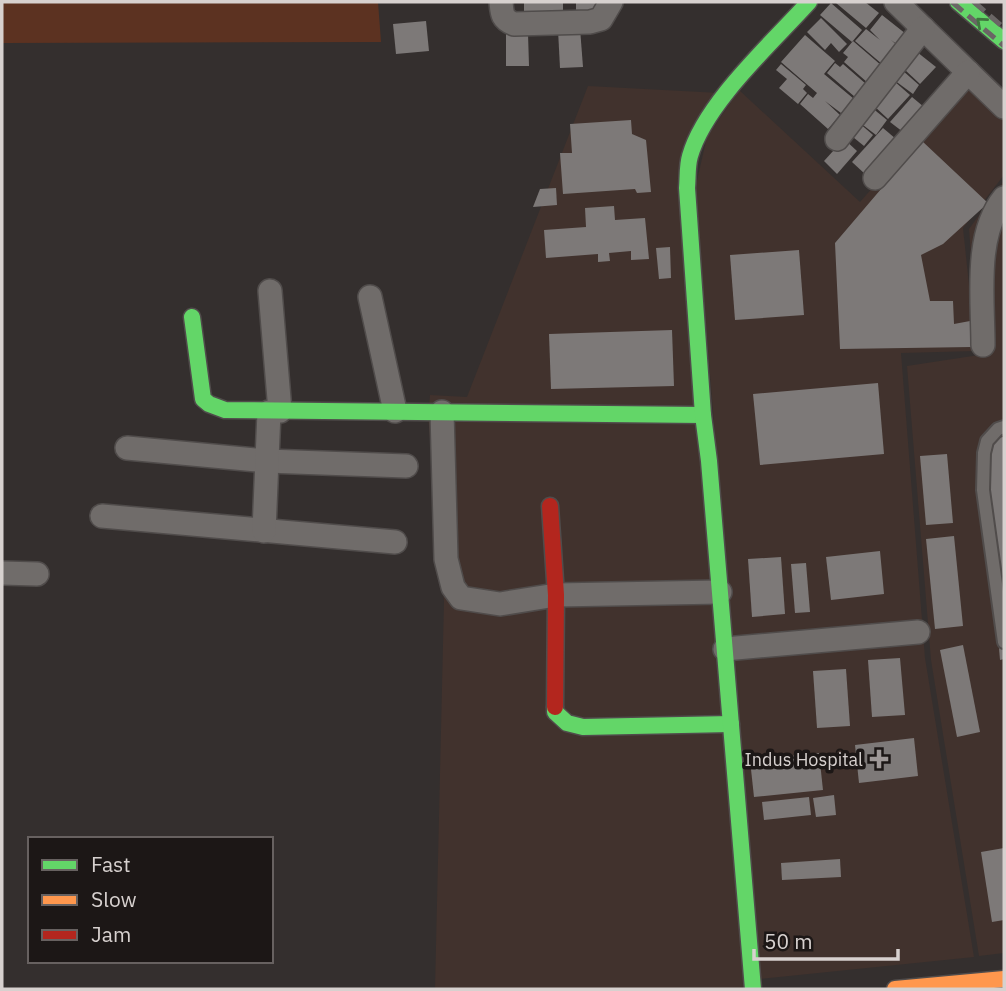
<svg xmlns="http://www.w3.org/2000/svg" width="1006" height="991" font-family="'IBM Plex Sans',sans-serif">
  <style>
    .built { fill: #41322d }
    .green { fill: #5c3221 }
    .building { fill: #7d7978 }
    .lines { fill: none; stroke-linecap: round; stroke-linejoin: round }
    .lane-casing { stroke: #504c4b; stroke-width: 16 }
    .street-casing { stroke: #504c4b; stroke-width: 26 }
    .fast-casing { stroke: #504c4b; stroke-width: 19 }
    .slow-casing { stroke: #504c4b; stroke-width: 19 }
    .jam-casing { stroke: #504c4b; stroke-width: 19 }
    .lane { stroke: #706c6a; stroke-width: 12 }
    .street { stroke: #706c6a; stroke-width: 23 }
    .fast { stroke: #63d668; stroke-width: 16 }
    .slow { stroke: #ff974d; stroke-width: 16 }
    .jam { stroke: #b3261e; stroke-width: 16 }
    .rail { stroke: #6a6665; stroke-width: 5; stroke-dasharray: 14 7; stroke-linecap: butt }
    .oneway { stroke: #40763f }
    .poi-dot { fill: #9e9897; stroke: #1c1716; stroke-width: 2.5 }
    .labels { text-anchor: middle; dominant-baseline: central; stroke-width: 7; stroke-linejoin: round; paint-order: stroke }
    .poi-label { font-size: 18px; fill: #d7d1cf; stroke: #1c1716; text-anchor: end }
  </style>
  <rect width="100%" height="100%" fill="#342f2e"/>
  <!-- built -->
  <g class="built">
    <polygon points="968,79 1004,112 1004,175 963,228 976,351 901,353 925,658 974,957 759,979 695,189 707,137 739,90 860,202"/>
    <polygon points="588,86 720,93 693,132 745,989 435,989 444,601 428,416 430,395 467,397"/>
    <polygon points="1004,181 1004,953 979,956 931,660 907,366 979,355 969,229"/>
  </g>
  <!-- green -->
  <polygon class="green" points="2,2 378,2 381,42 2,43"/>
  <!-- building -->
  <g class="building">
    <polygon points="524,2 563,2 563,19 536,20 535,11 535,21 524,21"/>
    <rect x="576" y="2" width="30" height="11"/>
    <polygon points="837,2 865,2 879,13 866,28 836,3"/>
    <polygon points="831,3 862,30 852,42 820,15"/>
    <polygon points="882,15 906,34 898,45 891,40 898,46 882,64 855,41 866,29 880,40 870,30"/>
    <polygon points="821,18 847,44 839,52 831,43 825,50 807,32"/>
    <polygon points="426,21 429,51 396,54 393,24"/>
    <polygon points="580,28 583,67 560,68 558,30"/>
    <polygon points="506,34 528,34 529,66 506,66"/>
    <polygon points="805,35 835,61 824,74 854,99 841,113 825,101 840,115 828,129 800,104 808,94 813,98 817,93 781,62"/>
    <polygon points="853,41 882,66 868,83 844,62 848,57 843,53"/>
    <polygon points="917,52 936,67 920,84 904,69"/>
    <polygon points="835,63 840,67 843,64 866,84 855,97 827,73"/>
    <polygon points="781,64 806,85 803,89 807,93 798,104 779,88 787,79 776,70"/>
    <polygon points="902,70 919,85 913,94 894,80"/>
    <polygon points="894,81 910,95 888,119 873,105"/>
    <polygon points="912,97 924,107 903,132 890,122"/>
    <polygon points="871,107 887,120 876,135 859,122"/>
    <polygon points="631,120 632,134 646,140 651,192 637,193 635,189 563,194 560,153 572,153 570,124"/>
    <polygon points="858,122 873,135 864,146 848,133"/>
    <polygon points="883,128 896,139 865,174 852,162"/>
    <polygon points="844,139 857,151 837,174 824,161"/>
    <polygon points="922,141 988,203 943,244 921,255 930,301 953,301 954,324 970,321 972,347 840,349 835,243"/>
    <polygon points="556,188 557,205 533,207 540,189"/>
    <polygon points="614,206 615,220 645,218 649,259 631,260 631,251 609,253 610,261 598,262 598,254 546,258 544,230 586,227 585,208"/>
    <polygon points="670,247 671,278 659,279 656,248"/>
    <polygon points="799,250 804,315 735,320 730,255"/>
    <polygon points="672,330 674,386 551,389 549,334"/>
    <polygon points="878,383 884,454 760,465 753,394"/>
    <polygon points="1004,437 1004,659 1000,660 982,439"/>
    <polygon points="947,454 953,523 926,525 920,456"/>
    <polygon points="954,536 963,626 935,629 926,539"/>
    <polygon points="880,551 884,594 831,600 826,557"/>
    <polygon points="781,557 785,614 752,617 748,559"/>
    <polygon points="806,563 810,612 795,613 791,564"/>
    <polygon points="963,645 980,732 957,737 940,650"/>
    <polygon points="900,658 905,715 872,717 868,660"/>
    <polygon points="846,669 850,726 817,728 813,671"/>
    <polygon points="914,738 918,776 859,783 855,745"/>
    <polygon points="819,753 823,790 754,797 750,760"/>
    <polygon points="834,795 836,815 816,817 813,798"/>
    <polygon points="809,797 811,815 764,820 762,802"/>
    <polygon points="1004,848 1004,920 992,922 981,852"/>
    <polygon points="840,859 841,877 782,880 781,863"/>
  </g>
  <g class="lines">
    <!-- lane casing -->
    <g class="lane-casing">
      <polyline id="lane" points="1004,427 998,429 987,441 984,453 983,490 1004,642"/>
    </g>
    <!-- street casing -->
    <g class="street-casing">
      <g id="street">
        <path d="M 501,2 C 502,14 502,19 514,24 L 590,22 L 601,19 L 611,2"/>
        <polyline points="896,2 1004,107"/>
        <polyline points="837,139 923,28"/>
        <polyline points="875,178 968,72"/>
        <polyline points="270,291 280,411"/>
        <polyline points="370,297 395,411"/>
        <path d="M 983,345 C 983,299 974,235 1004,198"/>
        <polyline points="442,412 446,559 453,587 461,598 500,604 556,595 720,592"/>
        <polyline points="127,448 267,461 406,466"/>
        <polyline points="102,516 395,542"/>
        <polyline points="264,531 269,412"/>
        <polyline points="2,573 37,574"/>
        <polyline points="725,649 918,632"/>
      </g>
    </g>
    <!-- fast casing -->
    <g class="fast-casing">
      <g id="fast">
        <polyline points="958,2 1004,41"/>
        <polyline points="192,317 203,399 209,404 225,410 703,415"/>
        <polyline points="555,707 555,712 567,723 583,727 731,724"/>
        <path d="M 753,989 L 709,461 L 703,415 L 687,188 C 688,177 687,166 690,156 C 705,103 772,43 809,2"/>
      </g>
    </g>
    <!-- slow casing -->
    <g class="slow-casing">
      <polyline id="slow" points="895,989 1004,979"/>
    </g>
    <!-- jam casing -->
    <g class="jam-casing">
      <polyline id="jam" points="550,506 556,595 555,707"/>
    </g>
    <!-- lane -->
    <use href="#lane" class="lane"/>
    <!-- street -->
    <use href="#street" class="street"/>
    <!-- fast -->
    <use href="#fast" class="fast"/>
    <!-- slow -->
    <use href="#slow" class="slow"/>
    <!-- jam -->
    <use href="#jam" class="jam"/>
    <!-- rail -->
    <g class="rail">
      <polyline points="952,2 1004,46"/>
      <polyline points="974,2 1004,28"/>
    </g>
  </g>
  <!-- one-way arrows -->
  <defs><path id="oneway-chevron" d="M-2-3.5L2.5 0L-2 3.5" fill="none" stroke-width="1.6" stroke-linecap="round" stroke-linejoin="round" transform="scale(1.75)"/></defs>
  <use class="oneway" href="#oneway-chevron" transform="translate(981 22) rotate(-139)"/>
  <!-- markers -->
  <path class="poi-dot" d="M875.5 748.5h7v7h7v7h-7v7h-7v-7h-7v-7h7z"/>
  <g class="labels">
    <!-- poi labels -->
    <g class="poi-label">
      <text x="863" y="759">Indus Hospital</text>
    </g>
  </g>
  <!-- border -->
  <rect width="1006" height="991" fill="none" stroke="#d7d1cf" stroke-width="7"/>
  <!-- legend -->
  <rect x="28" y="837" width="245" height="126" fill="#1c1716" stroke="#676160" stroke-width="2"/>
  <rect x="42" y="860" width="35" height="10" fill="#63d668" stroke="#676160" stroke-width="2"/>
  <text x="91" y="872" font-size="21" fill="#d7d1cf">Fast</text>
  <rect x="42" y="895" width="35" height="10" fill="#ff974d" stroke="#676160" stroke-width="2"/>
  <text x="91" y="907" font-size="21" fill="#d7d1cf">Slow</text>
  <rect x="42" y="930" width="35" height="10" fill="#b3261e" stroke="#676160" stroke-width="2"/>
  <text x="91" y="942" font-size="21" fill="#d7d1cf">Jam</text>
  <!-- scale -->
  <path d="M754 949v10h144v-10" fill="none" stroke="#d7d1cf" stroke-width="3.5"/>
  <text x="764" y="949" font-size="21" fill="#d7d1cf" stroke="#1c1716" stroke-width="5" paint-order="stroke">50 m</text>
</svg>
